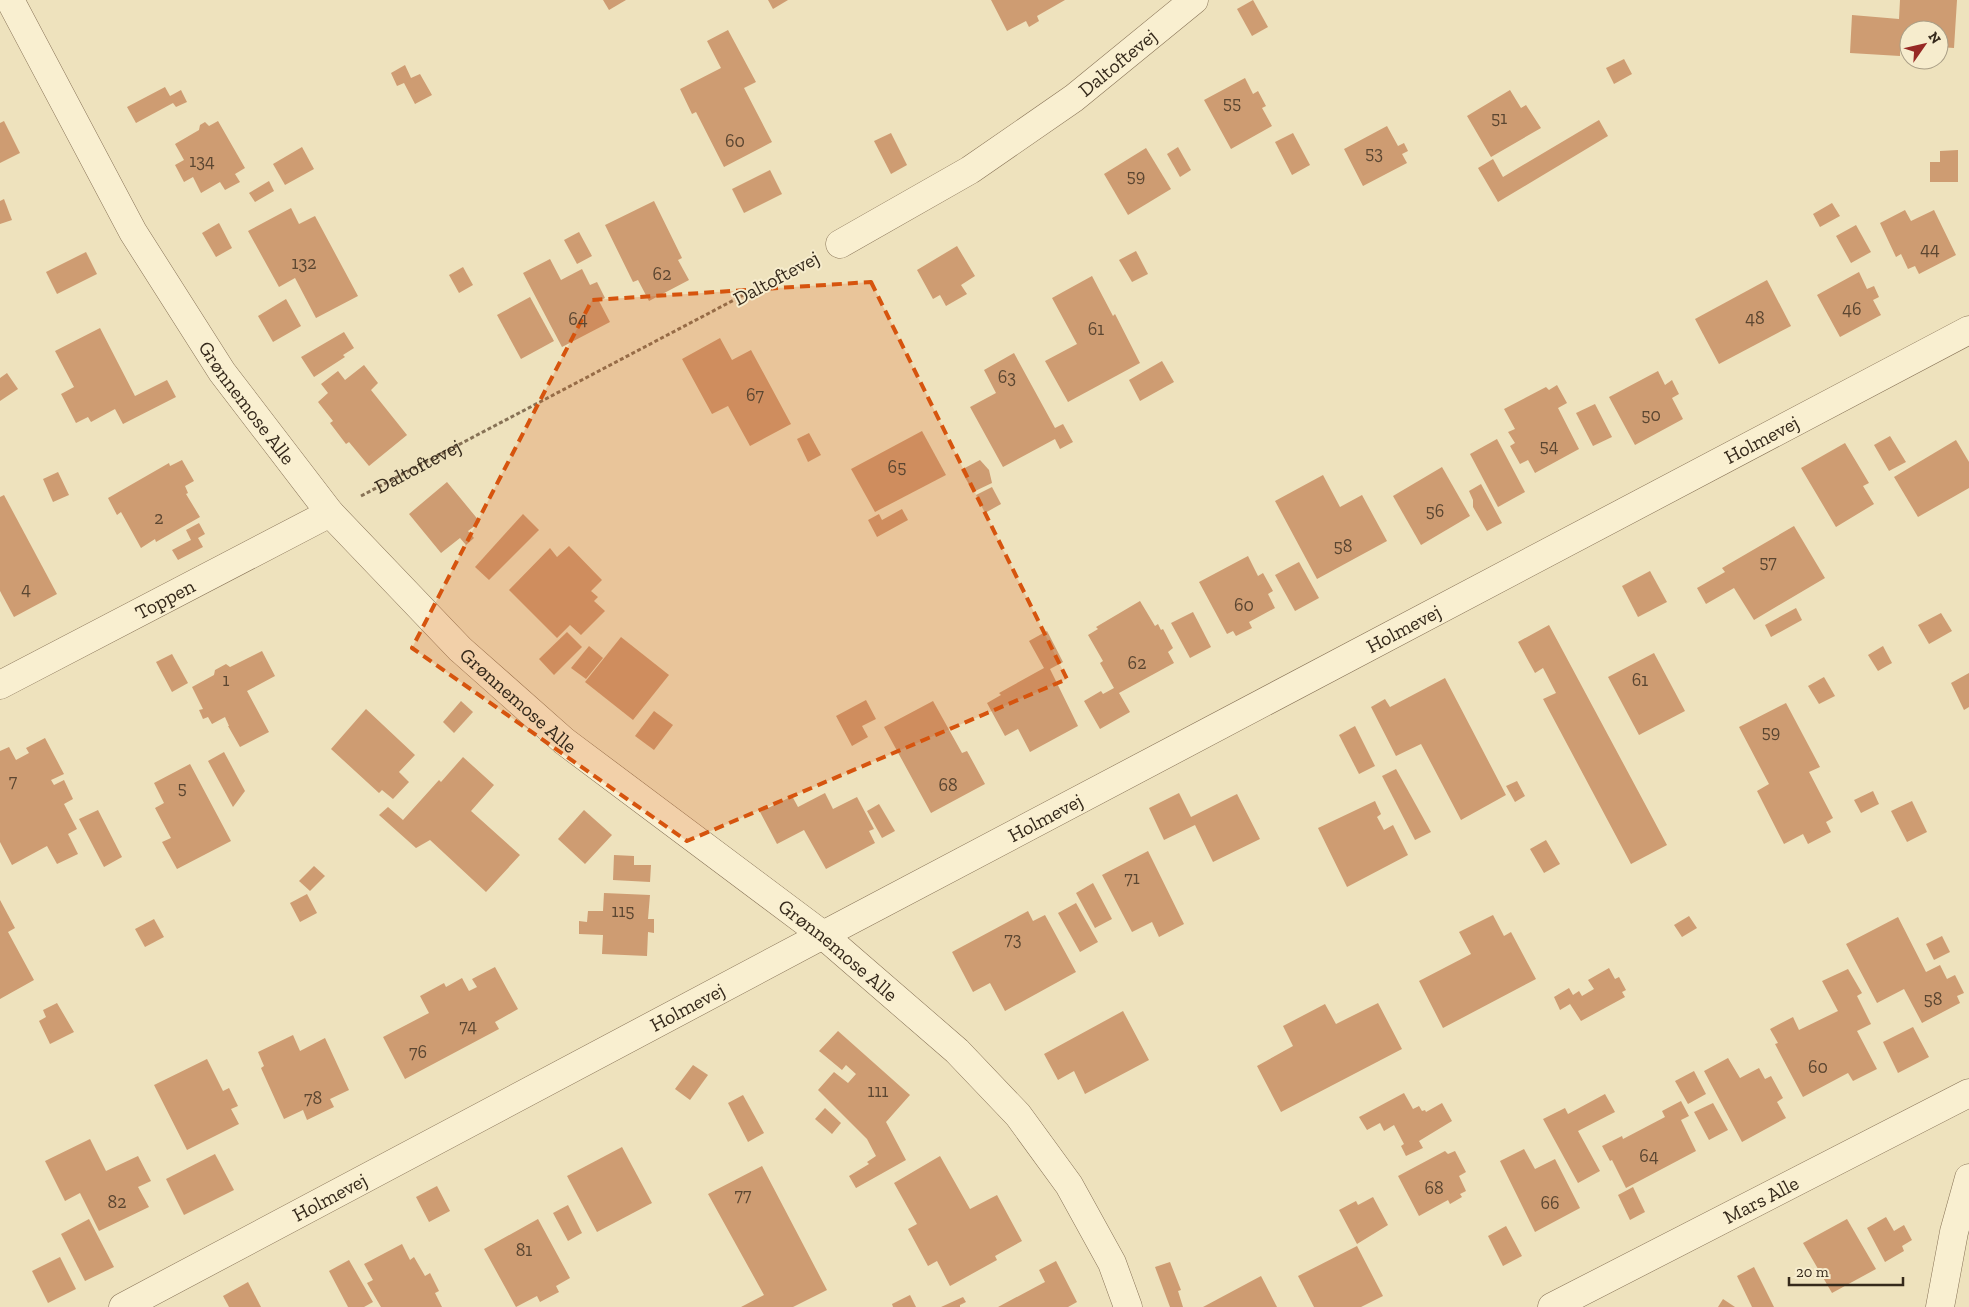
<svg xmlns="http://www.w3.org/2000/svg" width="1969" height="1307" font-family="'Zilla Slab',serif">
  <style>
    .building { fill: #ce9c72 }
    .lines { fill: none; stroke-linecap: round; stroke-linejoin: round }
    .minor-casing { stroke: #877256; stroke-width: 29 }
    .path { stroke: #877256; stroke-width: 3; stroke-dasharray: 4 2.5; stroke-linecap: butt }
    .minor { stroke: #f9efd0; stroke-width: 28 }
    .marked { fill: #d6540e; fill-opacity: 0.2; stroke: #d6540e; stroke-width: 4; stroke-dasharray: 10 6; stroke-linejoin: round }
    .labels { text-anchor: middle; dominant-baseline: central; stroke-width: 4; stroke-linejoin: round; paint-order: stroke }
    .number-label { font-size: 18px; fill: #5b4631 }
    .street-label { font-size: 20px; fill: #35291b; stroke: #f6eccd }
  </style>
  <rect width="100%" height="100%" fill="#eee2bd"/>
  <!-- building -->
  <g class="building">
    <polygon points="603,0 626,0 609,10"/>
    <polygon points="768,0 788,0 773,9"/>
    <polygon points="991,0 1065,0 1037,16 1039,21 1029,27 1026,21 1007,31"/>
    <polygon points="1253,0 1268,27 1252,36 1237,9"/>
    <polygon points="1900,0 1957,0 1954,48 1939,47 1939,30 1909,30 1909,45 1900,45 1900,56 1850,53 1852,15 1899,19"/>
    <polygon points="728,30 756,82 744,88 772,142 724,167 696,112 692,114 680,89 721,68 707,41"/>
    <polygon points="1624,59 1632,74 1614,84 1606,68"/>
    <polygon points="405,65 411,78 420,74 432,95 415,104 404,83 397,86 391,73"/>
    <polygon points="1245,78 1253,94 1258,91 1266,106 1262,108 1272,126 1231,149 1204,100"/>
    <polygon points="165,87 170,96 181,90 187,102 176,107 173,103 136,123 127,107"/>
    <polygon points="1510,90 1521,108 1526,105 1541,128 1491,157 1467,116"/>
    <polygon points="1599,120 1608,136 1498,202 1478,168 1493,159 1503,177"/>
    <polygon points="4,121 20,153 0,163 0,123"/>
    <polygon points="218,121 245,168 235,174 240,182 225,190 220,182 201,193 193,177 184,182 175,165 184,160 175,144 199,130 200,125 205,122 209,126"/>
    <polygon points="1387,126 1398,146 1404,143 1408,151 1402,154 1407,163 1363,186 1344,149"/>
    <polygon points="891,133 907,165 891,174 874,141"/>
    <polygon points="1293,133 1310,165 1292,175 1275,142"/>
    <polygon points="302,147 314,169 285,185 273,164"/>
    <polygon points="1178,147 1191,170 1180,177 1167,154"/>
    <polygon points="1146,148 1171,189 1128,215 1104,174"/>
    <polygon points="1958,150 1958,182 1930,182 1930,162 1940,162 1940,151"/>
    <polygon points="770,170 782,194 744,213 732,189"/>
    <polygon points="269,181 274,191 255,202 249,193"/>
    <polygon points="4,199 12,220 0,224 0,201"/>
    <polygon points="654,201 682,258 678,260 689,280 649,301 638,280 633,282 605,225"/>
    <polygon points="1832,203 1840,216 1820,227 1813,214"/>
    <polygon points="291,208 299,224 315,216 358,296 316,318 295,278 279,287 248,231"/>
    <polygon points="1905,210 1911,221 1934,210 1956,255 1919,274 1915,266 1908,269 1901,254 1896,257 1880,223"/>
    <polygon points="219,223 232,248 216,257 202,233"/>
    <polygon points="1856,225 1871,252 1851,263 1836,236"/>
    <polygon points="579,232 592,256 577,264 564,240"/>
    <polygon points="957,246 975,276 961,285 967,294 946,306 940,295 933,299 917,270"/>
    <polygon points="1136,251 1148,274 1132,282 1119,260"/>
    <polygon points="86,252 97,274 57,294 46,272"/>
    <polygon points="550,259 561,280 582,269 590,285 597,282 605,298 599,301 610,322 562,347 523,273"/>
    <polygon points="463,267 473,285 459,293 449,275"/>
    <polygon points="1859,272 1867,289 1874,286 1879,297 1873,300 1881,315 1840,337 1817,295"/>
    <polygon points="1092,276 1113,316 1115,314 1140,363 1068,402 1045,361 1077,344 1052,298"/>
    <polygon points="1767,280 1791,326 1719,364 1695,319"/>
    <polygon points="530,297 554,341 521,359 497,315"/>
    <polygon points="286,299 301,326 273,342 258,316"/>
    <polygon points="100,328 135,396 167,380 176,397 123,424 115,409 91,422 88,417 76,423 61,394 74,387 55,351"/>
    <polygon points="344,332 354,348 343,355 345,357 314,377 301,357"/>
    <polygon points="720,338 732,360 751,350 791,424 750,446 728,406 712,414 682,359"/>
    <polygon points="1014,353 1055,428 1063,424 1073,442 1060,449 1055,439 1003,467 970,407 996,393 984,370"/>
    <polygon points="1162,361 1174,382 1140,401 1129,380"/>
    <polygon points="364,365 378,383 371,390 407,435 369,466 349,442 346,444 330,423 333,421 318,402 328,393 321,384 338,371 345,380"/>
    <polygon points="1658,371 1665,385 1672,380 1679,394 1672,398 1683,419 1635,445 1609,397"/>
    <polygon points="7,373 18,389 0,401 0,378"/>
    <polygon points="1557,385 1567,403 1558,408 1579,449 1535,473 1528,460 1520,464 1510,446 1515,443 1508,432 1515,429 1504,409 1546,387 1549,390"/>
    <polygon points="1595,404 1612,437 1593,446 1576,413"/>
    <polygon points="922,431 946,475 875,512 851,469"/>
    <polygon points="809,433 821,455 808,462 797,439"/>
    <polygon points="1890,436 1906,462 1889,471 1874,445"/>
    <polygon points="1497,439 1525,492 1498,507 1470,454"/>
    <polygon points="1956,440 1969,462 1969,488 1918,517 1894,477"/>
    <polygon points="1845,443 1869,483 1863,486 1874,504 1836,527 1801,468"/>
    <polygon points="182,460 194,481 185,486 188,493 186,494 200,517 156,542 155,539 141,548 121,512 117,515 108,498 169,463 170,466"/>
    <polygon points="980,460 989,470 992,483 973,492 961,470"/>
    <polygon points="1442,467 1470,516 1421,545 1393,496"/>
    <polygon points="58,472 69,495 53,502 43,479"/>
    <polygon points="1323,475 1340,507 1362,495 1387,541 1317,579 1275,501"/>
    <polygon points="447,482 480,522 468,531 474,538 466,545 460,538 441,553 409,514"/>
    <polygon points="1481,484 1502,523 1487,531 1473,507 1473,500 1469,491"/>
    <polygon points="992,487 1001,504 985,513 976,495"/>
    <polygon points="4,495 57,594 14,617 0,591 0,497"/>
    <polygon points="902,509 908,520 877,537 868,520 879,514 882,520"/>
    <polygon points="523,514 539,530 489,580 475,567"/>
    <polygon points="199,523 205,534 198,538 203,547 178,560 172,550 191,540 186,530"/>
    <polygon points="1794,526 1825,578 1754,620 1734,588 1706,604 1697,588 1725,572 1722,568"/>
    <polygon points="569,546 602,580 591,591 598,597 594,601 605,611 581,635 570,625 557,638 509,590 550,548 557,557"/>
    <polygon points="1248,556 1258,576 1263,573 1273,591 1268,594 1275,608 1249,622 1252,628 1236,636 1233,631 1227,634 1199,582"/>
    <polygon points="1299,562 1319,598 1295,611 1275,575"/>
    <polygon points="1650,571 1667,602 1638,617 1622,586"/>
    <polygon points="1140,601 1155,626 1158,624 1161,630 1163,629 1173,648 1168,652 1174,663 1119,693 1130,712 1100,729 1084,701 1101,691 1103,694 1114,688 1100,663 1103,661 1088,635 1098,629 1096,627"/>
    <polygon points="1796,608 1802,620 1771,637 1765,625"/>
    <polygon points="1193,612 1211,647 1190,658 1171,623"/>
    <polygon points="1941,613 1952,631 1929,644 1918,625"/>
    <polygon points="1549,625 1667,845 1631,864 1543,699 1556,693 1543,668 1535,673 1518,642"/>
    <polygon points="1047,631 1063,662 1050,669 1078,726 1030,752 1018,729 1005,736 987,703 1001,695 999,693 1044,668 1029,641"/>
    <polygon points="567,632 582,647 554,675 539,659"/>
    <polygon points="621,637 669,675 633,720 585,682"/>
    <polygon points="589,646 603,658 586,679 571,668"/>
    <polygon points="1883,646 1892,663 1878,671 1868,655"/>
    <polygon points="262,651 275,676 247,691 269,732 240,747 228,726 229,726 225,717 212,724 208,717 203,719 199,710 203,709 192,687 214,675 215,670 226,664 230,667"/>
    <polygon points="1654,653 1685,711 1639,735 1608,677"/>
    <polygon points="172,654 188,683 172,692 156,662"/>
    <polygon points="1969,673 1969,707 1964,710 1951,683"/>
    <polygon points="1824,677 1835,696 1819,704 1808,686"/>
    <polygon points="1445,678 1506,795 1461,820 1421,744 1396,756 1371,707 1385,699 1390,707"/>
    <polygon points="866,700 876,719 862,726 868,737 852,746 836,716"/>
    <polygon points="461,701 473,712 454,733 443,722"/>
    <polygon points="933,701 962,753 967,751 985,784 931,813 884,727"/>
    <polygon points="1786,703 1820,767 1809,772 1833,818 1826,822 1831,832 1808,844 1803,834 1784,844 1757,791 1769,784 1739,727"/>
    <polygon points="366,709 415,755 399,772 409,782 393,799 382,790 379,793 331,749"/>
    <polygon points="654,711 673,725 654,750 635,736"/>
    <polygon points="1355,726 1375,766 1359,774 1339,735"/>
    <polygon points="45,738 64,774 51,780 54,785 64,780 73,799 64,804 77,829 68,834 78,854 57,864 47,846 12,865 0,842 0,751 9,747 16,760 29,753 26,748"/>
    <polygon points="224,752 245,791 233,807 208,761"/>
    <polygon points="463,757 494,785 471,811 520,855 486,892 430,840 416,848 379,815 388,807 403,820 439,780 441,782"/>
    <polygon points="190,764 231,841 177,869 162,842 171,838 155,808 164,803 154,783"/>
    <polygon points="1396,769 1431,832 1415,840 1382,776"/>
    <polygon points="1517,781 1525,796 1515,802 1506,786"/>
    <polygon points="1873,791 1879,804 1861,813 1854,800"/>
    <polygon points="825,793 833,809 857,797 874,829 869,831 875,843 826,869 804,830 777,844 760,812 792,796 798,807"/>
    <polygon points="1179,793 1191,817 1237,794 1260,839 1213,862 1195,825 1164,840 1149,808"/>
    <polygon points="1375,801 1381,814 1377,817 1384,830 1393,825 1408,855 1347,887 1318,828"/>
    <polygon points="1912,801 1927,832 1907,842 1891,811"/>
    <polygon points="879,804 895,831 882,838 867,811"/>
    <polygon points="98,810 122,857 104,867 79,819"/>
    <polygon points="584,810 612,835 585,864 558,839"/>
    <polygon points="1546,840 1560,864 1544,873 1530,849"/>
    <polygon points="1148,851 1184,924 1159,937 1152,922 1132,932 1102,875"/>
    <polygon points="614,855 634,856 634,865 651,865 650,882 613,880"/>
    <polygon points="314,866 325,876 310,891 299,881"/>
    <polygon points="1093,883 1112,919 1095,928 1076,893"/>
    <polygon points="604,893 650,895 648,919 654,919 654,933 648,932 647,956 602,954 603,935 579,934 579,921 587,922 588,911 603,911"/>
    <polygon points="307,894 317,913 300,922 290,903"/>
    <polygon points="0,900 15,928 8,932 34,980 0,999"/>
    <polygon points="1076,903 1098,942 1080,952 1058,913"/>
    <polygon points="1028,911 1033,921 1045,915 1076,972 1005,1011 990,983 973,992 952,952"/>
    <polygon points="1493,915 1504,936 1511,932 1536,979 1443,1028 1419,981 1471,954 1459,932"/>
    <polygon points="1689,916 1697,928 1682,937 1674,925"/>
    <polygon points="1898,917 1926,972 1940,965 1947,979 1955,975 1964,993 1957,996 1960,1003 1922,1023 1904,989 1877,1003 1846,944"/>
    <polygon points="154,919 164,937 145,947 135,929"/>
    <polygon points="1942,936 1950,952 1934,960 1926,944"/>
    <polygon points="495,967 518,1009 495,1022 499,1029 405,1079 383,1037 429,1013 420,996 444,983 446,987 462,978 469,991 477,987 472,979"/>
    <polygon points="1609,968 1615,979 1619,977 1626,990 1622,992 1625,997 1581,1021 1570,1004 1560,1010 1554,997 1569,988 1573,995 1579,991 1582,996 1594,989 1588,980"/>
    <polygon points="1848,969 1862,993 1857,996 1871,1024 1857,1031 1877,1069 1853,1081 1848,1073 1803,1097 1775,1044 1778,1043 1770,1029 1793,1017 1799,1030 1838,1011 1822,981"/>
    <polygon points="57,1003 74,1032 50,1044 39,1021 46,1017 43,1010"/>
    <polygon points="1378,1003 1402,1049 1281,1112 1257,1066 1293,1046 1283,1026 1325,1004 1336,1024"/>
    <polygon points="1123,1011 1149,1060 1085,1094 1074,1071 1058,1080 1044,1054"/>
    <polygon points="1913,1027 1929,1057 1898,1073 1883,1042"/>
    <polygon points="838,1031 910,1095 886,1122 906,1160 856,1188 849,1176 869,1164 867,1162 876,1156 867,1139 818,1090 834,1072 848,1083 856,1074 846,1065 842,1070 819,1051"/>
    <polygon points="293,1035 300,1051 325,1038 349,1090 330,1099 334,1107 307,1120 303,1110 284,1119 261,1068 264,1066 258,1052"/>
    <polygon points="1728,1058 1740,1078 1759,1068 1765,1079 1771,1076 1783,1098 1777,1102 1786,1118 1742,1142 1704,1071"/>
    <polygon points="207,1059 223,1091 229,1088 238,1106 231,1109 239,1124 187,1150 154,1085"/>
    <polygon points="693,1065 708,1075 690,1100 675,1089"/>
    <polygon points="1694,1071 1706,1094 1688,1104 1675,1081"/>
    <polygon points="1404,1093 1413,1109 1419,1106 1422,1111 1425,1110 1426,1112 1442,1103 1452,1121 1419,1141 1423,1148 1406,1156 1401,1146 1404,1144 1394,1125 1384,1131 1380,1123 1367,1130 1359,1117"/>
    <polygon points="1605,1094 1615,1112 1578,1131 1600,1171 1578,1183 1543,1119 1565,1108 1568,1114"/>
    <polygon points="743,1095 764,1133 748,1142 728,1103"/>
    <polygon points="1681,1101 1689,1116 1681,1120 1696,1151 1626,1188 1612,1160 1610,1161 1602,1146 1622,1136 1623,1139 1665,1117 1662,1111"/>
    <polygon points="1713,1103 1728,1130 1709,1140 1694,1112"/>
    <polygon points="825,1108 841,1123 832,1134 815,1119"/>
    <polygon points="90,1139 106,1171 138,1156 151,1181 138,1187 149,1207 99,1231 80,1193 65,1201 45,1161"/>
    <polygon points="622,1147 652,1203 597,1232 567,1176"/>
    <polygon points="1524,1149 1535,1169 1555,1159 1580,1208 1535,1232 1500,1161"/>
    <polygon points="1445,1151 1448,1154 1455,1151 1466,1172 1459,1176 1466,1191 1460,1194 1462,1197 1450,1204 1448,1200 1419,1216 1398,1176"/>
    <polygon points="215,1154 234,1190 184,1215 166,1179"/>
    <polygon points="940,1156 970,1209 997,1195 1022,1241 995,1256 997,1260 950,1286 937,1261 928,1266 908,1229 917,1224 894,1183"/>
    <polygon points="762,1166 827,1290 793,1307 741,1307 764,1295 708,1194"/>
    <polygon points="437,1186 450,1211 429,1222 416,1197"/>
    <polygon points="1633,1187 1645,1212 1630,1220 1618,1195"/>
    <polygon points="1373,1197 1388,1225 1357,1244 1339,1210 1356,1201 1358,1205"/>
    <polygon points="568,1205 582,1233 568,1241 553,1213"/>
    <polygon points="1886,1217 1894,1231 1904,1225 1912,1240 1902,1246 1904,1251 1885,1262 1867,1228"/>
    <polygon points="89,1219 114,1267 85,1281 61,1234"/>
    <polygon points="538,1219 570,1278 556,1286 559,1292 540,1302 537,1296 516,1307 484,1249"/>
    <polygon points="1847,1219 1876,1269 1832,1293 1803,1243"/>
    <polygon points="1506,1226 1522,1256 1503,1266 1488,1236"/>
    <polygon points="402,1244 410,1260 414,1257 425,1276 430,1273 439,1291 435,1293 442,1307 381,1307 367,1283 373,1280 364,1264"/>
    <polygon points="1357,1246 1383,1296 1361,1307 1314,1307 1298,1276"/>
    <polygon points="60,1257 76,1289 48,1303 32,1271"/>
    <polygon points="349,1260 373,1302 364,1307 348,1307 329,1271"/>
    <polygon points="1056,1261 1077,1302 1068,1307 998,1307 1045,1282 1039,1270"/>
    <polygon points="1170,1262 1181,1290 1178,1291 1183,1307 1170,1307 1155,1267"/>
    <polygon points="1754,1267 1774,1307 1752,1307 1737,1276"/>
    <polygon points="1261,1276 1277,1307 1203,1307"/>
    <polygon points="248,1282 261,1307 229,1307 223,1296"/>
    <polygon points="910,1295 916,1307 893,1307 892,1304"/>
    <polygon points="963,1297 966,1302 960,1305 960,1307 941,1307"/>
    <polygon points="1723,1299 1735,1307 1718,1307"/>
  </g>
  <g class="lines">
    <!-- minor casing -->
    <g class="minor-casing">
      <g id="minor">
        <path id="s2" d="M 10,0 L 133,232 L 222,372 L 330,513 L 460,649 L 564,741 L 823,935 L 957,1051 L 1018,1115 L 1069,1185 L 1112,1263 L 1128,1307"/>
        <path id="s3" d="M 840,244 L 970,170 L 1074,98 L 1194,0"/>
        <path id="s4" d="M 0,685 L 330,513"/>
        <path id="s5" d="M 123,1307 L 823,935 L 1969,330"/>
        <path id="s6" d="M 1552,1307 L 1969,1093"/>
        <polyline points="1940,1307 1954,1232 1969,1178"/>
      </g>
    </g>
    <!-- path -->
    <path class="path" id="s1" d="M 361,496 L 812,259"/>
    <!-- minor -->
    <use href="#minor" class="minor"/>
  </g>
  <!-- marked area -->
  <path class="marked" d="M 871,282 L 1067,679 L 687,841 L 412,648 L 592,300 Z"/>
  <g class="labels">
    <!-- number labels -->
    <g class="number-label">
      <text x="1232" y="103">55</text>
      <text x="1499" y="118">51</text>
      <text x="735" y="141">60</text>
      <text x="1374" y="153">53</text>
      <text x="202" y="161">134</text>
      <text x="1136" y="176">59</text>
      <text x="1930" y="249">44</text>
      <text x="304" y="263">132</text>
      <text x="662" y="274">62</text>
      <text x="1852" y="309">46</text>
      <text x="1755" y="318">48</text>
      <text x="578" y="319">64</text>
      <text x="1096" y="329">61</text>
      <text x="1007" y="377">63</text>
      <text x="755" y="395">67</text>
      <text x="1651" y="415">50</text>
      <text x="1549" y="446">54</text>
      <text x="897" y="467">65</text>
      <text x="1435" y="511">56</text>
      <text x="159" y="518">2</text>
      <text x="1343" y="546">58</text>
      <text x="1768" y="562">57</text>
      <text x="26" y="589">4</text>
      <text x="1244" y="605">60</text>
      <text x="1137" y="663">62</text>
      <text x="226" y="680">1</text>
      <text x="1640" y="680">61</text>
      <text x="1771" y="732">59</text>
      <text x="13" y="781">7</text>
      <text x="948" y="785">68</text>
      <text x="182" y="788">5</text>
      <text x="1132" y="878">71</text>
      <text x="623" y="911">115</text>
      <text x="1013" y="939">73</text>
      <text x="1933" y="999">58</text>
      <text x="468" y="1026">74</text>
      <text x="418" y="1052">76</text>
      <text x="1818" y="1067">60</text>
      <text x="878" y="1091">111</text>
      <text x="313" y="1098">78</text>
      <text x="1649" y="1156">64</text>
      <text x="1434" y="1188">68</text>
      <text x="743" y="1195">77</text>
      <text x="117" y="1202">82</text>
      <text x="1550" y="1203">66</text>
      <text x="524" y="1250">81</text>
    </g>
    <!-- street labels -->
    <g class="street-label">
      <text stroke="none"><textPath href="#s3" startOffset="332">Daltoftevej</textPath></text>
      <text transform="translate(776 278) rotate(-28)">Daltoftevej</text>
      <text stroke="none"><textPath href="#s2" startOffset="468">Grønnemose Alle</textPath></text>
      <text stroke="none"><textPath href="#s5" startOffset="1854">Holmevej</textPath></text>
      <text stroke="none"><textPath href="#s1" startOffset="64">Daltoftevej</textPath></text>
      <text stroke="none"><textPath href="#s4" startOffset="186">Toppen</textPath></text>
      <text stroke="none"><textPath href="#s5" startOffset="1449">Holmevej</textPath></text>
      <text stroke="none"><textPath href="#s2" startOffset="872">Grønnemose Alle</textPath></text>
      <text stroke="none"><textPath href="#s5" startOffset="1044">Holmevej</textPath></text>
      <text stroke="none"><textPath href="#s2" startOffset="1278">Grønnemose Alle</textPath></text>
      <text stroke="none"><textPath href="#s5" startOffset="639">Holmevej</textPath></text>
      <text stroke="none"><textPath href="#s5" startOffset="234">Holmevej</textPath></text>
      <text stroke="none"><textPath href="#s6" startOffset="235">Mars Alle</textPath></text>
    </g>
  </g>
  <!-- north arrow -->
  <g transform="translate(1924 45) rotate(56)"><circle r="24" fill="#f6eccd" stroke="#a99e86"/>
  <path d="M0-4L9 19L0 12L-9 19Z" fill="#972925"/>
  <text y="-8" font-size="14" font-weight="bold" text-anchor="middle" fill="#35291b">N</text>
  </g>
  <!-- scale -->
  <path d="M1789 1277v8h114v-8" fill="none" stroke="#35291b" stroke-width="2.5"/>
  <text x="1796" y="1277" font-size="15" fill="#35291b" stroke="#f6eccd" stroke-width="4" paint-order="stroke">20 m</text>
</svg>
